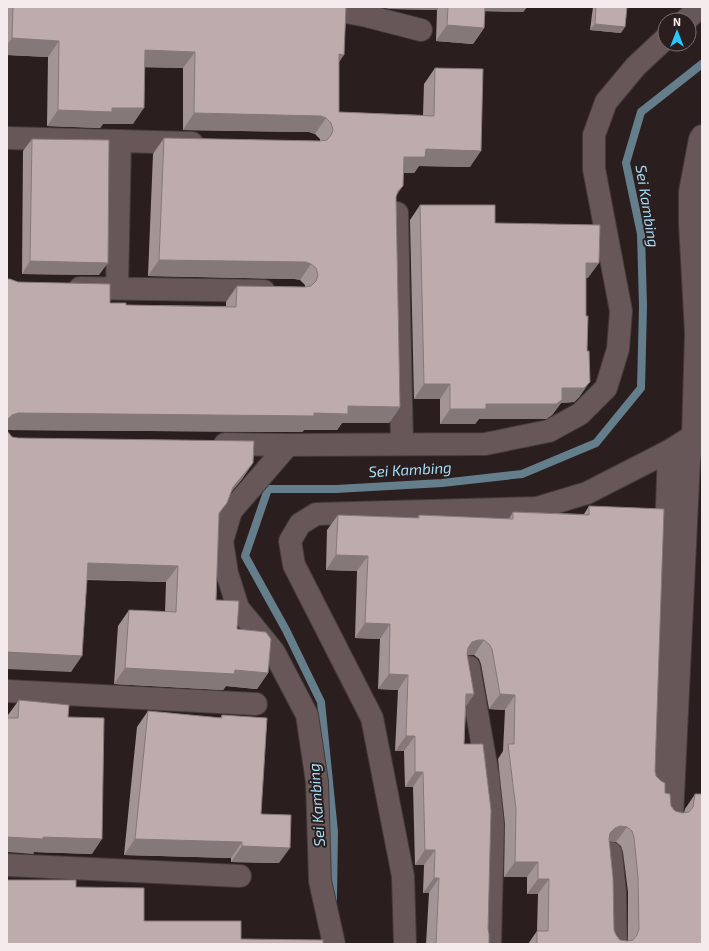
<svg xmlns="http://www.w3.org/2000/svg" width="709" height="951" font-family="'Exo 2',sans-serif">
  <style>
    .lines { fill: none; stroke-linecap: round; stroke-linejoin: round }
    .stream { stroke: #647f8b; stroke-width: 8 }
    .minor-casing { stroke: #453a3b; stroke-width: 24 }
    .minor { stroke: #675758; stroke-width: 22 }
    .wall { fill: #a39495; fill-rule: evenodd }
    .shaded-wall { fill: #857879 }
    .building { fill: #beacad; stroke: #857879; fill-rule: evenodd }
    .labels { text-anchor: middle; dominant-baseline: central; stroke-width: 4; stroke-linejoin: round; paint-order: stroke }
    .water-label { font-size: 15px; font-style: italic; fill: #a5def7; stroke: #2b1e1f }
  </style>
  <rect width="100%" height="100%" fill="#2b1e1f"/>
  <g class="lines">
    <!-- stream -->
    <polyline class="stream" points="333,900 334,832 321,702 286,630 245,556 268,489 336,489 442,483 522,474 596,443 641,388 643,306 641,234 626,163 641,112 702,64"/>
    <!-- minor casing -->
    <g class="minor-casing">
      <g id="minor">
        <polyline points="320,7 367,16 421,30"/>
        <polyline points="686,20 700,7"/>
        <polyline points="7,138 192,143"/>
        <polyline points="397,213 402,444"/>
        <polyline points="80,288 264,291"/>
        <polyline points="117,288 120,141"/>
        <polyline points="225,444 288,445"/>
        <polyline points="469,667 488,776 493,825 490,944"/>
        <polyline points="7,691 256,704"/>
        <polyline points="657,786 669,451"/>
        <polyline points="672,816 689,460 693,436 696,333 690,223 690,192 700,139 702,136"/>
        <polyline points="611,853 615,892 616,944"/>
        <polyline points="7,865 240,876"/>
        <polyline points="334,944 320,881 317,782 307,715 274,652 238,608 227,573 222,541 231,511 288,445 485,444 549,431 580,414 606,388 618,349 621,311 594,169 594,135 606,102 636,66 665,39"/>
        <polyline points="405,944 403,876 372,718 294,565 290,541 300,524 316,514 537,508 587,493 669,451 693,436"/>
      </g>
    </g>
    <!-- minor -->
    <use href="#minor" class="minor"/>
  </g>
  <!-- wall -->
  <g class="wall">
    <polygon points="7,7 346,7 339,62 339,112 423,115 424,84 435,68 470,167 419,166 414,173 403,173 396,195 396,197 400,407 389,423 342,423 337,430 304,430 302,432 7,430 18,282 110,303 126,305 226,306 226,302 237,286 305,287 305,285 300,280 295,279 148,276 153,154 164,138 320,141 320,139 315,134 309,132 183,130 183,68 145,67 133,124 103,124 100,128 47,126 48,57 7,55"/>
    <polygon points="380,7 527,7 523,12 485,11 484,28 473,44 436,41 437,10 391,9"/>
    <polygon points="593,7 596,7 621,33 590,30"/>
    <polygon points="32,139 99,275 22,274 23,151"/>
    <polygon points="420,205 495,223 588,278 586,278 580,396 574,402 561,403 552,415 546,419 479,419 475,424 440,424 440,399 414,399 410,220"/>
    <polygon points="8,432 12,437 18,438 253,463 242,479 231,492 219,515 216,600 268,673 257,689 226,686 223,690 114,684 118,626 129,610 165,612 166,582 87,580 71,672"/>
    <path d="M 589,506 L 656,776 L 671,806 L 675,811 L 682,813 L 684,813 L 685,809 L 695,794 L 702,794 L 702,774 L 702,944 L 528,944 L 537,931 L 538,894 L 527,894 L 527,877 L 504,877 L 505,824 L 498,759 L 503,751 L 505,710 L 489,709 L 481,664 L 479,659 L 474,655 L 467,655 L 474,694 L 466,706 L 464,744 L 488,929 L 489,944 L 426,944 L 429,893 L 423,893 L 424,865 L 415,865 L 413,787 L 405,787 L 404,751 L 395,751 L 398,690 L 378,689 L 380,639 L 355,638 L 357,571 L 326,570 L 327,530 L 338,515 L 417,518 L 419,515 L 509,519 L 513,512 L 584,514 ZM 609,841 L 616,842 L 621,846 L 623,852 L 628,892 L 628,941 L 627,941 L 620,940 L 616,935 L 614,930 Z"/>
    <polygon points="19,700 68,717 92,854 34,852 33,854 8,718 8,715"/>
    <polygon points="148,711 220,718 222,715 261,814 279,863 231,862 231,858 124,855 137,727"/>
  </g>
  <!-- shaded-wall -->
  <g class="shaded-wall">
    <polygon points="380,7 439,7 437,10 391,9"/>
    <polygon points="477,7 527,7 523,12 474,11"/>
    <polygon points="595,24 625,27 621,33 590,30"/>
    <polygon points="447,25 484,28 473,44 436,41"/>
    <polygon points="12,38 59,41 48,57 7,55 7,45"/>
    <polygon points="145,50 195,52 183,68 134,67"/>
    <polygon points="339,54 344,55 333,71"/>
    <polygon points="112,108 144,108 133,124 103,124 100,128 47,126 58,110"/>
    <polygon points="194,113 321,116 326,118 315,134 309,132 183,130"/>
    <polygon points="426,149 481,151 470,167 419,166 414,173 393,173 404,157"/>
    <polygon points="403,186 392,202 398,191"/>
    <polygon points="159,260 306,262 311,264 300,280 295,279 148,276"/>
    <polygon points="30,261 108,263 99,275 22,274"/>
    <polygon points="586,263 599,263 588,278 576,278"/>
    <polygon points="590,382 580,396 574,402 561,403 552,415 546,419 479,419 475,424 440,424 450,409 486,404"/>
    <polygon points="424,384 450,384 440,399 414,399"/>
    <polygon points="348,406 400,407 389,423 342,423 337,430 304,430 302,432 7,430 7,420 12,415 18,413 314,413"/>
    <polygon points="253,463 242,479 222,503 233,487"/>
    <polygon points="336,555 368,556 357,571 326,570"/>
    <polygon points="88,563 178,566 166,582 76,579"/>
    <polygon points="365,623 390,624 380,639 355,638"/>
    <polygon points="478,640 484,640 474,655 467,655 461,657 472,642"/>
    <polygon points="7,652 82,656 71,672 7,669"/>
    <polygon points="125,668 235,670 268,673 257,689 226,686 223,690 114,684"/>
    <polygon points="389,674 408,675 398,690 378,689"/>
    <polygon points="466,694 474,694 464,709"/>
    <polygon points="500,694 515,695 505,710 489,709"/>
    <polygon points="406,736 415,736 404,751 395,751"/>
    <polygon points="415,772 423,772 413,787 405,787"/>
    <polygon points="620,826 627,827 616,842 609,841 604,843 610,833 615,828"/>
    <polygon points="7,837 43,837 102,839 92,854 34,852 33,854 7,852"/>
    <polygon points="135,839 242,842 231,858 124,855"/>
    <polygon points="242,846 290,848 279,863 231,862"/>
    <polygon points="425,850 435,850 424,865 415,865"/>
    <polygon points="515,862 538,862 527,877 504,877"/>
    <polygon points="434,878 439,878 429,893 423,893"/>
    <polygon points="538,879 549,879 538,894 527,894"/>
  </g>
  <!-- building -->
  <g class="building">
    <polygon points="13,7 346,7 344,55 339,54 339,112 434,116 435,68 483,69 481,151 426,149 425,157 404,157 403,186 398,191 396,197 400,407 348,406 348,414 314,413 314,416 18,413 12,415 7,420 7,421 7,279 10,279 18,282 110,284 110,303 126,303 126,305 236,307 237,286 305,287 311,286 316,281 318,275 316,268 311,264 306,262 159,260 164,138 320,141 327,140 331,135 333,130 331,123 326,118 321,116 194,113 195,52 145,50 144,108 112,108 112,112 58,110 59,41 12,38"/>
    <polygon points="448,7 485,7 484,28 447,25"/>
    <polygon points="596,7 627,7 625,27 595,24"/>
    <polygon points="32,139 109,140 108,263 30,261"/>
    <polygon points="420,205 495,205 495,223 600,225 599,263 586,263 586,316 588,316 587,351 589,351 590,382 584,388 562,388 562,400 556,404 486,404 486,409 450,409 450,384 424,384"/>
    <polygon points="7,430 8,432 12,437 18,438 254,441 253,463 233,487 227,503 219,513 216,600 239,601 237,629 266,632 271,639 268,673 235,670 234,674 125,668 129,610 176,612 178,566 88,563 82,656 7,652"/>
    <path d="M 589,506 L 664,509 L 655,771 L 656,776 L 661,781 L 665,783 L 665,793 L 670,794 L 671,806 L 675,811 L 682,813 L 689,812 L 693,807 L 695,794 L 702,794 L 702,944 L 537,944 L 537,931 L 548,931 L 549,879 L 538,879 L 538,862 L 515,862 L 516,809 L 508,744 L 514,744 L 515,695 L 500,694 L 492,649 L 489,644 L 484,640 L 478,640 L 472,642 L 468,648 L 467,654 L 474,694 L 466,694 L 464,744 L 483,744 L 491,810 L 488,929 L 489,934 L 489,944 L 436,944 L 439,878 L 434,878 L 435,850 L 425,850 L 423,772 L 415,772 L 415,736 L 406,736 L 408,675 L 389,674 L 390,624 L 365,623 L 368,556 L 336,555 L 338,515 L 419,518 L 419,515 L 513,519 L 513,512 L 589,515 ZM 620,826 L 627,827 L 632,831 L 634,837 L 638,877 L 639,929 L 637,935 L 633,940 L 627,941 L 620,940 L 616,935 L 614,930 L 613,878 L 609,839 L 610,833 L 615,828 Z"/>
    <polygon points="19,700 69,705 68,717 104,718 102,839 43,837 43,839 7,837 7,718 18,718"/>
    <polygon points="148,711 222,718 222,715 267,718 261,814 291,815 290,848 242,846 242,842 135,839"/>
    <polygon points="7,880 76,880 76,887 144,888 144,921 241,921 241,939 323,940 323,944 7,944"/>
  </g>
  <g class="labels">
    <!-- water labels -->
    <g class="water-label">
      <text transform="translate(648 206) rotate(81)">Sei Kambing</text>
      <text transform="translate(410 469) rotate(-3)">Sei Kambing</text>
      <text transform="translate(316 805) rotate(-94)">Sei Kambing</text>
    </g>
  </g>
  <!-- border -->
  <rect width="709" height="951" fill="none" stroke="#f5ebec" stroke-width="16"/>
  <!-- north arrow -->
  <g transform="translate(677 32)"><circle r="19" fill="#2b1e1f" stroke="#7c7071"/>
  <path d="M0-3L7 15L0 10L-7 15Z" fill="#24c9fe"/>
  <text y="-6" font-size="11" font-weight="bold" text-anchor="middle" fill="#f5ebec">N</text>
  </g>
</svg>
